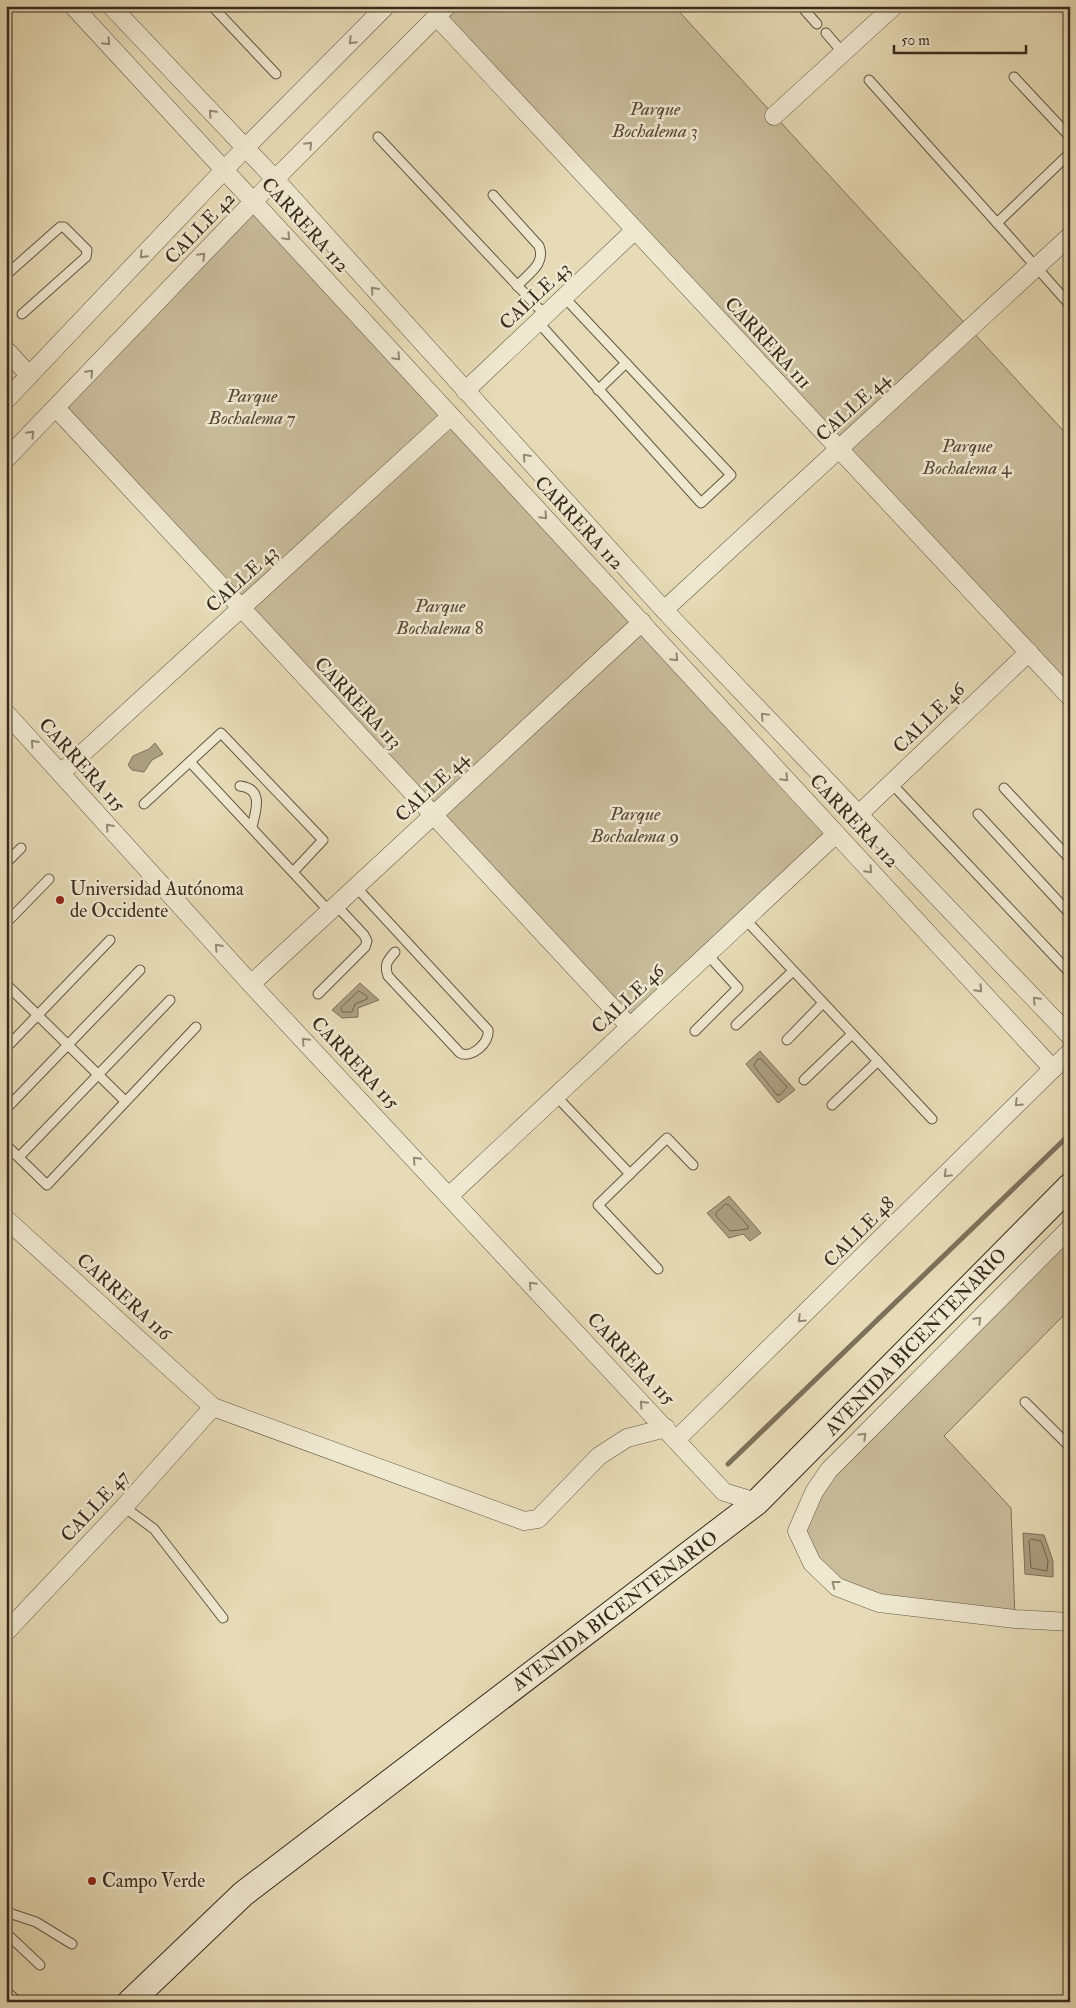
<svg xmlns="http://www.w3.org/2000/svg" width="1076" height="2008" font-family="'IM FELL Double Pica',serif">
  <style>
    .green { fill: #c9bd9c; stroke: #81745c }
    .water { fill: #ab9f82; stroke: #7d715a }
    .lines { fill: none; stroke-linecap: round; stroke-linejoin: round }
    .shore { stroke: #726550; stroke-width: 1 }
    .stream { stroke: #7d715a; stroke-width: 5 }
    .service-casing { stroke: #645743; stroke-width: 11 }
    .minor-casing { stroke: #645743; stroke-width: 19 }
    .secondary-casing { stroke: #392b1d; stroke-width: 27 }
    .service { stroke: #efe8d0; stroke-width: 9 }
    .minor { stroke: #efe8d0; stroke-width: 18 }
    .secondary { stroke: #efe8d0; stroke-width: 25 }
    .oneway { stroke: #948a76 }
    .poi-dot { fill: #8f2418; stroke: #efe8d0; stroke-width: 2 }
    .labels { text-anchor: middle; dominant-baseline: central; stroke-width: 5; stroke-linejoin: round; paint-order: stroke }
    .park-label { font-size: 19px; font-style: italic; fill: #564836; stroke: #efe8d0 }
    .street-label { font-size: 19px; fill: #392b1d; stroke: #efe8d0 }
    .poi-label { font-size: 19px; fill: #392b1d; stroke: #efe8d0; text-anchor: start }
  </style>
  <rect width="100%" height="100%" fill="#e6dbb6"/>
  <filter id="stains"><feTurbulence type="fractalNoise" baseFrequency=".004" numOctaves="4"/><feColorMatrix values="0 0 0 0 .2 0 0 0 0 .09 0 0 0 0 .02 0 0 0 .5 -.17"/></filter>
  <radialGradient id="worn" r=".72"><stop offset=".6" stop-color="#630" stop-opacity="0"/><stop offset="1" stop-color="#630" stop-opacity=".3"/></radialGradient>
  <!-- green -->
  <g class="green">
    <polygon points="447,6 674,6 1070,438 1070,697 437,17"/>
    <polygon points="254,202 836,834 630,1027 59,405"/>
    <polygon points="1070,1228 1070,1309 944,1436 1011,1508 1015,1619 837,1587 797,1531 814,1492"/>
  </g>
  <!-- water -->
  <g class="water">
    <polygon points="155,743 163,754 152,760 144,772 132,770 128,765 133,756 149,749"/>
    <polygon points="360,983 379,1000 358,1008 358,1017 342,1018 332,1010"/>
    <polygon points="760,1051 795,1090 778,1103 746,1064"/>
    <polygon points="729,1196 761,1233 750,1241 743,1234 729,1238 707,1213"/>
    <polygon points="1023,1533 1044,1535 1053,1561 1053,1577 1025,1574"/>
  </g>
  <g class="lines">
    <!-- shore -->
    <g class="shore">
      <polygon points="359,991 367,996 367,999 355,1004 352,1012 342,1012 341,1008"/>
      <polygon points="758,1059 761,1059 787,1087 780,1095 777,1095 754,1066"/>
      <polygon points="726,1204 729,1205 748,1226 748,1229 730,1231 716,1216 716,1213"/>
      <polygon points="1032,1539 1041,1541 1048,1561 1047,1571 1031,1568 1029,1541"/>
    </g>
    <!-- stream -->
    <polyline class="stream" points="728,1464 1070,1134"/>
    <!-- service casing -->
    <g class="service-casing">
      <g id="service">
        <polyline points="212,6 276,74"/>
        <polyline points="801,6 817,24"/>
        <polyline points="826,33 844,54"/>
        <polyline points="1014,77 1070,137"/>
        <polyline points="869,80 997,223 1070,153"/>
        <polyline points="378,137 545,315"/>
        <path d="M 493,195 L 539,246 C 546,264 529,273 517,286"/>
        <polyline points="997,223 1070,305"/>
        <polyline points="6,275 60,227 64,227 87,250 86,257 22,314"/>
        <polyline points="538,322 701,503 731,475 564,297"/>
        <polyline points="598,390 626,363"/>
        <polyline points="190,762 329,911"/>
        <polyline points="891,783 1070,973"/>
        <path d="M 240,786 C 264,789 256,810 252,827"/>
        <polyline points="1004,788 1070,859"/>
        <polyline points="144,804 221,733 323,840 294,871"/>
        <polyline points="978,814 1070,914"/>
        <polyline points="6,863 21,848"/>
        <path d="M 356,887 L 488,1030 C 490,1043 471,1059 460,1053 L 388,976 C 384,965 387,961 395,952"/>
        <polyline points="745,919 932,1119"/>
        <polyline points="6,923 49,879"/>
        <polyline points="6,984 125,1101"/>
        <polyline points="318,994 365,947 367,941 364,935 336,905"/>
        <polyline points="736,1025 793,971"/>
        <polyline points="695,1031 738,988 707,954"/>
        <polyline points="787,1040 823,1003"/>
        <polyline points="6,1048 110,940"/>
        <polyline points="804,1080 852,1034"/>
        <polyline points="556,1096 630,1174"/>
        <polyline points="832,1105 878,1061"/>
        <polyline points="6,1109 140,970"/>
        <polyline points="6,1145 47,1185 196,1027"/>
        <polyline points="19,1157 170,1000"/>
        <polyline points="658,1269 598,1205 667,1138 693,1165"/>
        <polyline points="1025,1402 1070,1447"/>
        <polyline points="124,1507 154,1529 223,1618"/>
        <polyline points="6,1912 36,1922 72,1944"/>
        <polyline points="6,1933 40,1965"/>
        <polyline points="6,1991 18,2002"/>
      </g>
    </g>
    <!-- minor casing -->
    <g class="minor-casing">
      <g id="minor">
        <polyline points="73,6 1053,1069"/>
        <polyline points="111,6 275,179 664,610 1070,1036"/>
        <polyline points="437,17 1070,697"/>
        <polyline points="774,116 894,6"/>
        <polyline points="6,350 29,375"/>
        <polyline points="465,391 634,231"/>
        <polyline points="6,400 245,148 386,6"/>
        <polyline points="56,408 630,1027"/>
        <polyline points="6,459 275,179 447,6"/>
        <polyline points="664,610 1070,236"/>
        <polyline points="6,713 251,984 724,1492 757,1502"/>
        <polyline points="61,773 451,416"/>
        <polyline points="858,815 1029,652"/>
        <polyline points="251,984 642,622"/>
        <polyline points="449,1196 836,834"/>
        <polyline points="6,1219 213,1407 524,1521 538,1519 599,1456 627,1438 666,1428"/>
        <polyline points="1070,1228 829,1470 814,1492 797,1531 812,1563 837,1587 879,1603 1015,1619 1070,1622"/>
        <polyline points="677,1439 1070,1052"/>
        <polyline points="6,1632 124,1507 213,1407"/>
      </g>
    </g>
    <!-- secondary casing -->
    <g class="secondary-casing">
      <polyline id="secondary" points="130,2002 243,1894 757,1502 1070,1186"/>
    </g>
    <!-- service -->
    <use href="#service" class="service"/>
    <!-- minor -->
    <use href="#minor" class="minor"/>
    <!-- secondary -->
    <use href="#secondary" class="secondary"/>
  </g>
  <!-- one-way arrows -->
  <defs><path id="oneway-chevron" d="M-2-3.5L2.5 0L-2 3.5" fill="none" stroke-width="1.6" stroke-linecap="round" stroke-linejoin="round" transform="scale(1.25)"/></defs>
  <g class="oneway">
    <use href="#oneway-chevron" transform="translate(352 41) rotate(135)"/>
    <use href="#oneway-chevron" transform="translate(107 42) rotate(47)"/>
    <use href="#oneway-chevron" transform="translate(212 113) rotate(-133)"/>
    <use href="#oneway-chevron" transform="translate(309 145) rotate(-45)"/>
    <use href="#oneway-chevron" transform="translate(287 237) rotate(47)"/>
    <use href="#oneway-chevron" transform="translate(143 255) rotate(134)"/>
    <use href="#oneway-chevron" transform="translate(202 256) rotate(-46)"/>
    <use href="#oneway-chevron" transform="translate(374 290) rotate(-132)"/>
    <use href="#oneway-chevron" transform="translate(397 357) rotate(47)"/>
    <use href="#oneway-chevron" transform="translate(90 373) rotate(-46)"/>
    <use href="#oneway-chevron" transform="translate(31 434) rotate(-46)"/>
    <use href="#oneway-chevron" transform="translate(526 457) rotate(-132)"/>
    <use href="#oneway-chevron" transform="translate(544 516) rotate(47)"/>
    <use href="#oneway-chevron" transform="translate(675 658) rotate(47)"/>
    <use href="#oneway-chevron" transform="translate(764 716) rotate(-133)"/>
    <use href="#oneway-chevron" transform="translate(34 743) rotate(-132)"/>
    <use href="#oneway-chevron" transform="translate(785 778) rotate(47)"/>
    <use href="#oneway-chevron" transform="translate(109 827) rotate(-132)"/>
    <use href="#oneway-chevron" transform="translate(869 870) rotate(47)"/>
    <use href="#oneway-chevron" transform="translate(218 947) rotate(-132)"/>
    <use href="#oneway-chevron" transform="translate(979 989) rotate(47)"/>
    <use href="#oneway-chevron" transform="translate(1036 1000) rotate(-134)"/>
    <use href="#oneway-chevron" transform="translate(305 1041) rotate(-133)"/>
    <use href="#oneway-chevron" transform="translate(1018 1103) rotate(136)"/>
    <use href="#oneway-chevron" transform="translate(416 1160) rotate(-133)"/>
    <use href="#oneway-chevron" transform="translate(947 1174) rotate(135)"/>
    <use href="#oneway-chevron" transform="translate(532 1285) rotate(-133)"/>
    <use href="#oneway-chevron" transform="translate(801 1319) rotate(136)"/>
    <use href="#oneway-chevron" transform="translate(978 1320) rotate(-45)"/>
    <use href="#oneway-chevron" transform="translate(643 1404) rotate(-133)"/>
    <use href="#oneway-chevron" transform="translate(863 1436) rotate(-45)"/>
    <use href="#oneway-chevron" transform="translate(835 1584) rotate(-142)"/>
  </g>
  <!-- markers -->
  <g class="poi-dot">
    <circle cx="60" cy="900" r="5"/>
    <circle cx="92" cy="1881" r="5"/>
  </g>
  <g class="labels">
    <!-- park labels -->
    <g class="park-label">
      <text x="655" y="109">Parque<tspan x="655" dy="22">Bochalema 3</tspan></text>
      <text x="252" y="396">Parque<tspan x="252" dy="22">Bochalema 7</tspan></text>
      <text x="967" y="446">Parque<tspan x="967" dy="22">Bochalema 4</tspan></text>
      <text x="440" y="606">Parque<tspan x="440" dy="22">Bochalema 8</tspan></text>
      <text x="635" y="814">Parque<tspan x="635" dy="22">Bochalema 9</tspan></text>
    </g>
    <!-- street labels -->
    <g class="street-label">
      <text transform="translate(305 225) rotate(48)">CARRERA 112</text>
      <text transform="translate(200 228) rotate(-46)">CALLE 42</text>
      <text transform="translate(535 296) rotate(-43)">CALLE 43</text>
      <text transform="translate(768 343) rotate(47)">CARRERA 111</text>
      <text transform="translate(853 407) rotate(-42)">CALLE 44</text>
      <text transform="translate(579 523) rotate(47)">CARRERA 112</text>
      <text transform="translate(242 579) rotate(-42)">CALLE 43</text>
      <text transform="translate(358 703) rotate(47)">CARRERA 113</text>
      <text transform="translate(929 718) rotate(-44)">CALLE 46</text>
      <text transform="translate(82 765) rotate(48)">CARRERA 115</text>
      <text transform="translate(432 787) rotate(-43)">CALLE 44</text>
      <text transform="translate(854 821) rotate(47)">CARRERA 112</text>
      <text transform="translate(628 999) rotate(-43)">CALLE 46</text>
      <text transform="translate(355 1063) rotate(47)">CARRERA 115</text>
      <text transform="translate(859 1232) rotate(-45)">CALLE 48</text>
      <text transform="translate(124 1297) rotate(42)">CARRERA 116</text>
      <text transform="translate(916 1342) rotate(-46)">AVENIDA BICENTENARIO</text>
      <text transform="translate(631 1359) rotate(47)">CARRERA 115</text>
      <text transform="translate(95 1506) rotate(-47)">CALLE 47</text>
      <text transform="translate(615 1611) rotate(-37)">AVENIDA BICENTENARIO</text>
    </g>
    <!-- poi labels -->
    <g class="poi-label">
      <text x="70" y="889">Universidad Autónoma<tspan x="70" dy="22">de Occidente</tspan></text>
      <text x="102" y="1881">Campo Verde</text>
    </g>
  </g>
  <!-- margin -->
  <rect width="1076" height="2008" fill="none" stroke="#e6dbb6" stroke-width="25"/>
  <rect x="8" y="8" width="1061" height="1993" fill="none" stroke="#392b1d" stroke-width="2.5"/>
  <rect x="12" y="12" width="1051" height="1983" fill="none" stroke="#392b1d"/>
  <!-- scale -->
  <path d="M894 45v8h132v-8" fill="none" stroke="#392b1d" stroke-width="2.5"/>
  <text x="901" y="45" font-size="15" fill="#392b1d" stroke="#efe8d0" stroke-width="4" paint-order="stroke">50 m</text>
  <rect width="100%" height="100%" filter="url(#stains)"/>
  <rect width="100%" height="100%" fill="url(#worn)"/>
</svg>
